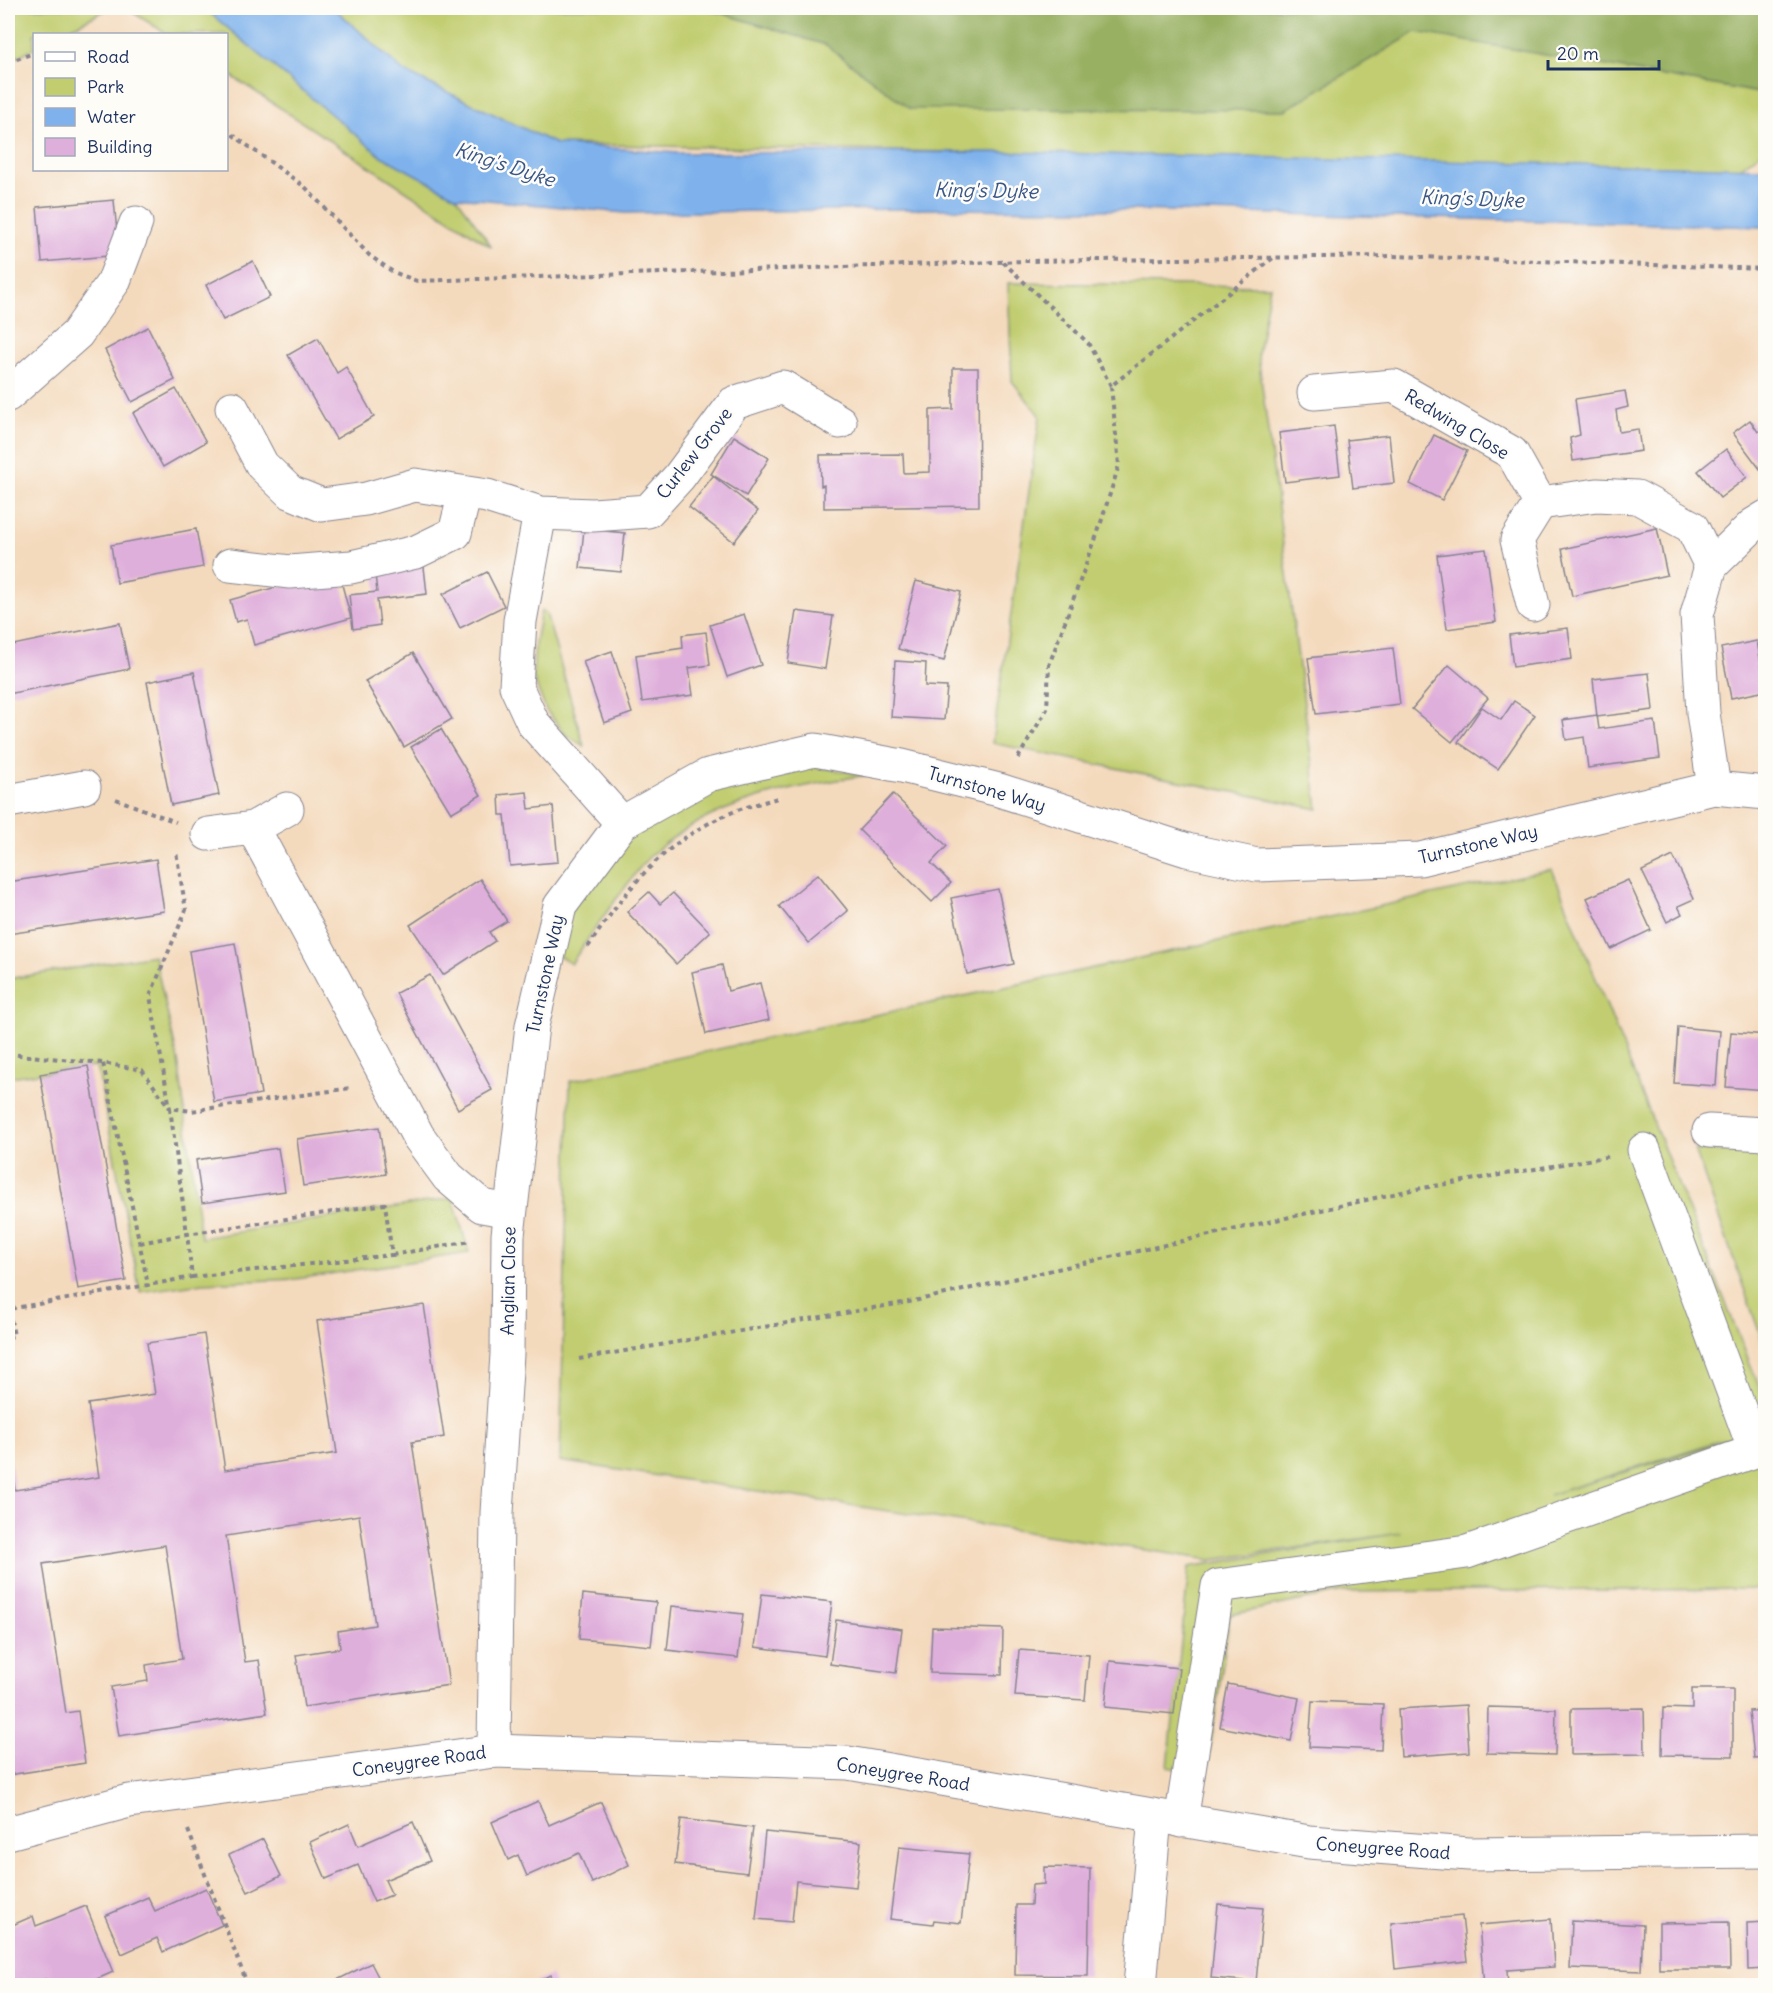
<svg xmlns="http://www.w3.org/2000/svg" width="1773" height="1993" font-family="Delius,sans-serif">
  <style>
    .green { fill: #c1cd6f; stroke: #6e7e66; stroke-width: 1.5 }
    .forest { fill: #98b062; stroke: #5a7060; stroke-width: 1.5 }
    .water { fill: #7fb2ec; stroke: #4d70a5; stroke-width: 1.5 }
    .building { fill: #dfafdb }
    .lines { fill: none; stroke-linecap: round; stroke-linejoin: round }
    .minor-casing { stroke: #88848e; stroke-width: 35 }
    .path { stroke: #88848e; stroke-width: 4; stroke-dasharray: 4.5 4.5; stroke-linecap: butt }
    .minor { stroke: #fff; stroke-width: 33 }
    .labels { text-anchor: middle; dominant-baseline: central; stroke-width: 5; stroke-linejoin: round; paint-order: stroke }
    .street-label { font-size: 18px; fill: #1b2f5e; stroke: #fdfcf7 }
    .water-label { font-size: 20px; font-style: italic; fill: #395689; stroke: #fdfcf7 }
  </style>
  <rect width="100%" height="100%" fill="#fdfcf7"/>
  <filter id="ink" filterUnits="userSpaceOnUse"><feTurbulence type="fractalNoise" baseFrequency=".0167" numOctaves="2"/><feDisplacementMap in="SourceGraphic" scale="12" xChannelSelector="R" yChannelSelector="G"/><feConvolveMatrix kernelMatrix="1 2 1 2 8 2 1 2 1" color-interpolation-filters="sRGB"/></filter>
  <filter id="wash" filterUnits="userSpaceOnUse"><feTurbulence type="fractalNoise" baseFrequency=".008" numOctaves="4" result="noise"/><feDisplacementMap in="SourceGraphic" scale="24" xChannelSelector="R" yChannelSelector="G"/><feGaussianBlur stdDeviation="1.35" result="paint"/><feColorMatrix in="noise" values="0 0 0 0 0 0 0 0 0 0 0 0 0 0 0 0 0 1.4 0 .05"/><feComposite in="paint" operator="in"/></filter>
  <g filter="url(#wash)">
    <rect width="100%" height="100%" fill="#f4dabd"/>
    <!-- green -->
    <g class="green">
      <polygon points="8,8 110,8 59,34 34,34 34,48 8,62"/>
      <polygon points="126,8 204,8 381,156 457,197 492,247 227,73 226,34 167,34"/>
      <polygon points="334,8 1765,8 1765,149 1740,168 556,144 403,71"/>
      <polygon points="1008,283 1270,286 1258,355 1318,809 992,743 1040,416 1012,381"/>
      <polygon points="541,611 546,613 584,746 565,734 546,710 533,677 535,643"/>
      <path d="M 818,767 L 866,775 C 793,788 716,800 657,850 C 645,859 636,873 627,885 C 607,910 589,937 571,964 L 556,954 L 571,909 L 635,830 L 700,791 L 794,768 Z"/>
      <polygon points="1552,869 1765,1401 1766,1426 1549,1495 1765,1429 1765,1589 1343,1592 1230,1615 1206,1777 1168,1767 1189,1567 1401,1533 1211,1560 560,1461 570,1081"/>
      <polygon points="154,955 178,1060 201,1238 453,1198 469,1253 296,1279 203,1283 140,1292 97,1066 8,1077 8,979"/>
      <polygon points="1695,1150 1765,1153 1765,1348"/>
    </g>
    <!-- forest -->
    <polygon class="forest" points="704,8 1765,8 1765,94 1416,32 1285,110 910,109 826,45"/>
    <!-- water -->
    <polygon class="water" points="204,8 334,8 403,71 556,144 678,153 1006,152 1765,168 1765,227 1134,210 901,209 625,213 457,197 381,156"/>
    <g id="blocks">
      <!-- building -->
      <g class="building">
        <polygon points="114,200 119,255 42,262 37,207"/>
        <polygon points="253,261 270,297 223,320 206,285"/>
        <polygon points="148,327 175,380 132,402 105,350"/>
        <polygon points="318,338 337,373 346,367 374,417 336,439 288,355"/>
        <polygon points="953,368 978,368 979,506 824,508 824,485 821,486 820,455 903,454 904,473 930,472 930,410 953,409"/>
        <polygon points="176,389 206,442 163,467 133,413"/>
        <polygon points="1625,391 1628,407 1616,410 1619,432 1638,429 1641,451 1573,461 1570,438 1580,435 1575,399"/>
        <polygon points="1750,420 1758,432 1766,426 1766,477 1733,433"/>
        <polygon points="1334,426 1340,475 1285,482 1279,433"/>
        <polygon points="1389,435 1394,483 1353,488 1347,440"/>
        <polygon points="1434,435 1467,451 1442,500 1410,484"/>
        <polygon points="734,436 769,458 746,496 711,474"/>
        <polygon points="1726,449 1747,477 1720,498 1698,471"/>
        <polygon points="713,476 758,511 734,542 689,507"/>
        <polygon points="1657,528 1667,575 1572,596 1562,549"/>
        <polygon points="196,529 203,567 117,583 111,545"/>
        <polygon points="584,529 625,533 621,572 580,568"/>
        <polygon points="1486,549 1496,622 1447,629 1437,555"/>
        <polygon points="373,557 423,558 427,594 377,600 380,625 353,629 349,595 377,592"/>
        <polygon points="338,570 351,618 254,645 247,619 236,622 230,600"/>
        <polygon points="487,572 504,606 460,628 443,594"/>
        <polygon points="916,581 961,592 944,661 898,649"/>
        <polygon points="796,611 833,616 825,669 788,663"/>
        <polygon points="744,614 761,665 727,677 710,625"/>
        <polygon points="120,623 129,669 8,694 8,646"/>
        <polygon points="1568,628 1572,659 1513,667 1509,635"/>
        <polygon points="706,632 710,665 689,668 693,695 642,702 636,655 683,648 682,635"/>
        <polygon points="1757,641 1766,691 1731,698 1721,648"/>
        <polygon points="1393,648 1400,704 1316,714 1308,658"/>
        <polygon points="612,651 632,713 604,723 583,661"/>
        <polygon points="413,653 452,719 404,747 365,681"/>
        <polygon points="895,661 926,663 925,686 947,687 944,720 891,717"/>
        <polygon points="1449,665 1488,698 1452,742 1412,709"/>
        <polygon points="194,672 219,795 171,805 147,682"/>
        <polygon points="1649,673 1653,710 1597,717 1593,679"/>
        <polygon points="1514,701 1535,715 1498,769 1458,742 1482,707 1501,720"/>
        <polygon points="1597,715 1599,729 1655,721 1660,758 1588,768 1584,737 1566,740 1563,720"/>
        <polygon points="441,729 481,795 451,813 411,747"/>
        <polygon points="527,792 529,809 553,806 558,862 510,866 505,815 500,815 499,795"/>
        <polygon points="893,794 947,846 931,863 951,883 932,902 859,830"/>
        <polygon points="1673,856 1694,899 1678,906 1682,914 1667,922 1642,871"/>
        <polygon points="156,859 164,911 8,934 8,882"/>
        <polygon points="818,874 848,911 809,943 779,906"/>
        <polygon points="480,879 507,921 489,932 495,941 443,975 410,925"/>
        <polygon points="1628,880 1651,930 1611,949 1587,898"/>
        <polygon points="998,889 1014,964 967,974 951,898"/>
        <polygon points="649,892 660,904 673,893 710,932 676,964 627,912"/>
        <polygon points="235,943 261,1094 214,1102 189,951"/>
        <polygon points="722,965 728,991 760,983 769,1020 706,1034 692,972"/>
        <polygon points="430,975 492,1090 458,1109 396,993"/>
        <polygon points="1678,1027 1720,1031 1716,1086 1674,1083"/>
        <polygon points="1731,1032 1766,1035 1766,1090 1726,1087"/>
        <polygon points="88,1066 126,1281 78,1289 40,1074"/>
        <polygon points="379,1127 386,1174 303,1186 297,1139"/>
        <polygon points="278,1148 285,1191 202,1203 196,1160"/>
        <polygon points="424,1305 444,1437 412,1442 449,1685 304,1707 296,1655 340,1648 338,1631 375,1625 359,1515 226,1536 245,1662 259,1660 267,1713 119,1736 111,1687 148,1681 146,1665 182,1659 165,1545 43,1564 66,1713 78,1711 85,1763 8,1775 8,1451 15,1490 99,1477 88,1404 155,1394 147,1343 204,1334 225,1470 337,1453 317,1321"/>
        <polygon points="583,1594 656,1602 651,1646 579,1639"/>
        <polygon points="762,1594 832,1602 825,1656 755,1647"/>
        <polygon points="672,1606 743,1614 738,1658 667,1650"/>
        <polygon points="836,1620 902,1629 896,1673 830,1664"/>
        <polygon points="932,1627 1003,1629 1002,1675 930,1673"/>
        <polygon points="1019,1650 1089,1655 1085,1700 1015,1696"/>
        <polygon points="1110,1661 1179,1668 1174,1714 1105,1707"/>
        <polygon points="1228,1684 1299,1698 1291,1741 1220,1727"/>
        <polygon points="1692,1689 1733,1689 1733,1756 1662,1755 1663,1708 1692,1709"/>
        <polygon points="1312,1701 1383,1704 1381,1750 1309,1747"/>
        <polygon points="1466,1705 1469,1752 1401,1757 1398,1709"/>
        <polygon points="1488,1707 1556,1709 1555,1755 1487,1753"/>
        <polygon points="1644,1708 1645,1754 1571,1755 1571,1709"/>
        <polygon points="1766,1710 1766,1757 1754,1758 1749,1711"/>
        <polygon points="538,1801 549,1825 601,1802 629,1865 592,1883 579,1853 527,1876 518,1855 508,1860 492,1822"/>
        <polygon points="681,1819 753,1828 747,1873 675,1864"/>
        <polygon points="413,1822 430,1861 385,1880 392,1895 374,1902 358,1865 326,1879 310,1842 349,1824 358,1846"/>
        <polygon points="765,1832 861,1842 856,1887 796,1881 792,1922 756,1919"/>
        <polygon points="263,1839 281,1876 248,1892 229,1855"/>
        <polygon points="899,1847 969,1854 961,1923 934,1920 933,1924 890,1919"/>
        <polygon points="1044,1867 1090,1868 1088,1976 1015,1975 1016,1905 1031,1905 1032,1885 1044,1884"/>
        <polygon points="206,1888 222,1925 163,1952 157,1938 122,1954 105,1916 148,1897 155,1911"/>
        <polygon points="1218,1904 1263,1908 1256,1982 1211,1978"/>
        <polygon points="86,1906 113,1972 81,1986 48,1986 45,1979 29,1986 8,1986 8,1927 33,1916 36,1926"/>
        <polygon points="1462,1916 1467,1961 1395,1969 1391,1923"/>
        <polygon points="1551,1919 1554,1967 1507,1970 1508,1986 1484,1986 1479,1925"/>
        <polygon points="1572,1921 1643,1925 1641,1971 1570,1968"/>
        <polygon points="1729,1922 1730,1969 1659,1969 1659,1923"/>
        <polygon points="1766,1922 1766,1969 1748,1970 1747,1923"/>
        <polygon points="371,1963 383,1986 325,1986"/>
        <polygon points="551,1975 556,1986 529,1986"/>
      </g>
    </g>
  </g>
  <g filter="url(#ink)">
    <use href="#blocks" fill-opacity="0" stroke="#88848e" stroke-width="1.5"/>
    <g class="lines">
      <!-- minor casing -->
      <g class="minor-casing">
        <g id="minor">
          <polyline points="1314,393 1394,386 1512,453 1540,503 1517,540 1533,605"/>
          <polyline points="8,395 77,334 114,281 136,223"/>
          <polyline points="232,408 262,465 290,492 322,505 366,499 415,485 487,496 540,513 593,515 648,511 679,477 734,403 783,387 840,422"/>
          <polyline points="1540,503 1597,495 1637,497 1692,527 1711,566"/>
          <polyline points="540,513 520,621 516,686 533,723 622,823"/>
          <polyline points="230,565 290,572 351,567 416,552 455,533 465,493"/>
          <polyline points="1714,788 1703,713 1697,615 1711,566 1753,525 1766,517"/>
          <polyline points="8,801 84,787"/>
          <polyline points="253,828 418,1136 448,1177 482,1206 510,1211"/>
          <polyline points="208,834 253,828 287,809"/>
          <polyline points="1709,1131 1766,1134"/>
          <polyline points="494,1751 497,1513 507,1354 508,1235 532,1026 560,906 622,823 708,775 815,750 902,766 999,790 1187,850 1257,865 1420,859 1714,788 1766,793"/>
          <polyline points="1181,1821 1218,1586 1467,1552 1755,1451 1644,1150"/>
          <polyline points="8,1833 129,1801 494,1751 848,1763 1309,1842 1469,1854 1766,1851"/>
          <polyline points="1140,1986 1155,1817"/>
        </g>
      </g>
      <!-- path -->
      <g class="path">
        <polyline points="8,62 34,53"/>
        <polyline points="226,128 233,135 305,187 369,255 393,272 417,281 1026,261 1394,256 1766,269"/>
        <polyline points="1003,262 1088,343 1111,386"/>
        <polyline points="1018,758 1047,709 1049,665 1098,532 1119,465 1111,386 1273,258"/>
        <polyline points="116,799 176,822"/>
        <path d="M 588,947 C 629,886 663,841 733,812 C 747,806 762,803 777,798"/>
        <polyline points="8,1054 103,1063 142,1070 170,1108 150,996 186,910 176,852"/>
        <polyline points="140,1243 187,1234 192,1277 148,1285"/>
        <polyline points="392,1255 471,1241"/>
        <polyline points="192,1277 392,1255 385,1204 187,1234 170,1108 191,1111 351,1088"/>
        <polyline points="8,1337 14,1336 9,1309 148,1285 103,1063"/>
        <polyline points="579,1359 914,1301 1411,1190 1611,1156"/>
        <polyline points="188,1830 248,1986"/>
      </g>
      <!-- minor -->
      <use href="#minor" class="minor"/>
    </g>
  </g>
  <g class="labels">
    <!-- street labels -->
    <g class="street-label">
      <text transform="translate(1457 424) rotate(31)">Redwing Close</text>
      <text transform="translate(694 453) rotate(-52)">Curlew Grove</text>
      <text transform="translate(987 789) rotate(16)">Turnstone Way</text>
      <text transform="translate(1478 844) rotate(-13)">Turnstone Way</text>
      <text transform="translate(545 974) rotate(-78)">Turnstone Way</text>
      <text transform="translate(508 1281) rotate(-89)">Anglian Close</text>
      <text transform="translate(419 1761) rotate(-8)">Coneygree Road</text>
      <text transform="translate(903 1774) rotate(9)">Coneygree Road</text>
      <text transform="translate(1383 1848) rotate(4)">Coneygree Road</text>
    </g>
    <!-- water labels -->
    <g class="water-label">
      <text transform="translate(505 164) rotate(18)">King's Dyke</text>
      <text transform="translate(986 190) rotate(1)">King's Dyke</text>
      <text transform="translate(1472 198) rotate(2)">King's Dyke</text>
    </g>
  </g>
  <!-- margin -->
  <rect width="1773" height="1993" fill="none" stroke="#fdfcf7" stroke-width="30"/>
  <!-- legend -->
  <rect x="33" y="33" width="195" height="138" fill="#fdfcf7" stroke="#a3aaba" stroke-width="1.5"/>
  <rect x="45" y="52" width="30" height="9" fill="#ffffff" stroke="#a3aaba" stroke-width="1.5"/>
  <text x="87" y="63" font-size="18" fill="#1b2f5e">Road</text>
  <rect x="45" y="78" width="30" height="18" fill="#c1cd6f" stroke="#a3aaba" stroke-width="1.5"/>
  <text x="87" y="93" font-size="18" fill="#1b2f5e">Park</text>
  <rect x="45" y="108" width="30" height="18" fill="#7fb2ec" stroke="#a3aaba" stroke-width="1.5"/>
  <text x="87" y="123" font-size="18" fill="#1b2f5e">Water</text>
  <rect x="45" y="138" width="30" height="18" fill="#dfafdb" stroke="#a3aaba" stroke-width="1.5"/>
  <text x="87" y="153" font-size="18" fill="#1b2f5e">Building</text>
  <!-- scale -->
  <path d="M1548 60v9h111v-9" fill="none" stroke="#1b2f5e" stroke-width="3"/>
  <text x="1557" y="60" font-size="18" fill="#1b2f5e" stroke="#fdfcf7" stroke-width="4.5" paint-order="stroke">20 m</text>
</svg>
